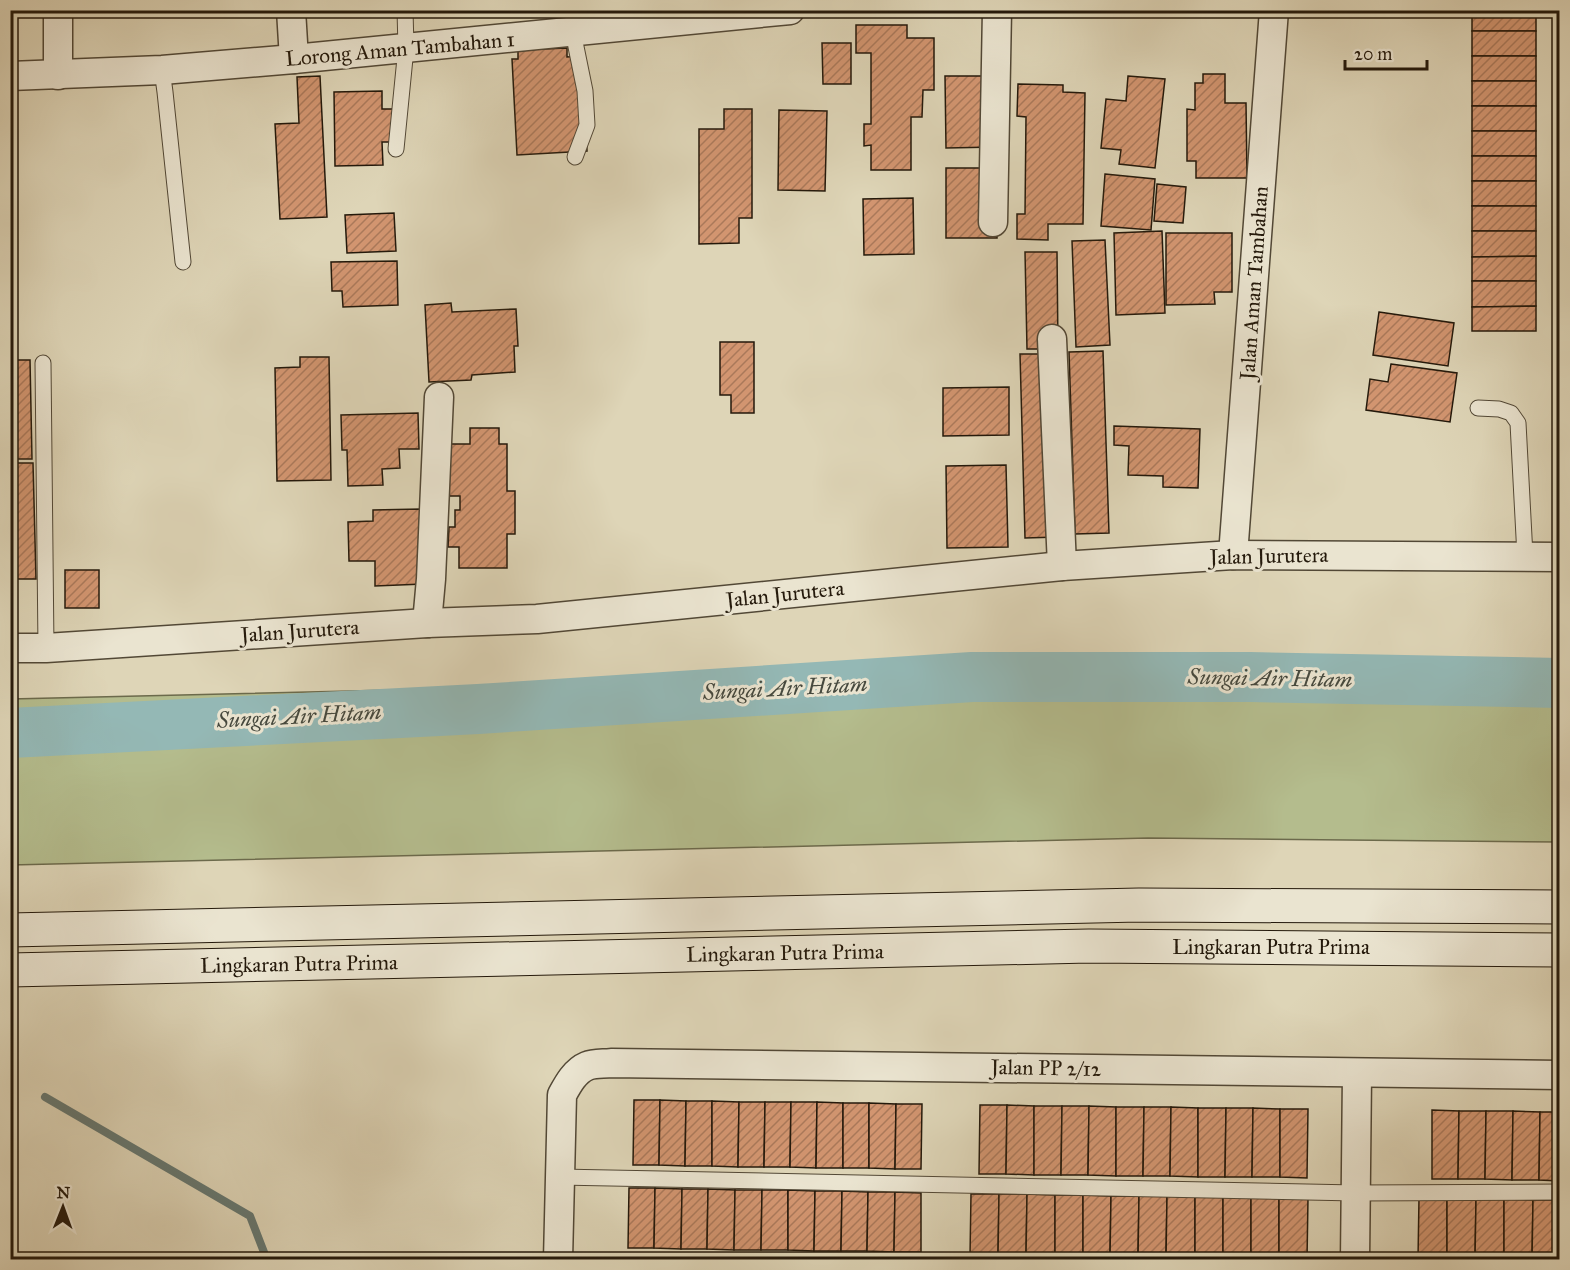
<svg xmlns="http://www.w3.org/2000/svg" width="1570" height="1270" font-family="'IM FELL Great Primer',serif">
  <style>
    .grass { fill: #b4bc8d; stroke: #6c6a4c; stroke-width: 1.5 }
    .lines { fill: none; stroke-linecap: round; stroke-linejoin: round }
    .stream { stroke: #677871; stroke-width: 8 }
    .river { stroke: #94b8b5; stroke-width: 50 }
    .building { fill: url(#building-hatch); stroke: #24190b; stroke-width: 1.5 }
    .lane-casing { stroke: #524836; stroke-width: 17 }
    .street-casing { stroke: #524836; stroke-width: 31 }
    .secondary-casing { stroke: #24190b; stroke-width: 35 }
    .lane { stroke: #eae4d0; stroke-width: 15 }
    .street { stroke: #eae4d0; stroke-width: 28 }
    .secondary { stroke: #eae4d0; stroke-width: 33 }
    .labels { text-anchor: middle; dominant-baseline: central; stroke-width: 6; stroke-linejoin: round; paint-order: stroke }
    .street-label { font-size: 21px; fill: #24190b; stroke: #eae4d0 }
    .water-label { font-size: 22px; font-style: italic; fill: #46493e; stroke: #eae4d0 }
  </style>
  <defs>
    <pattern id="building-hatch" width="6" height="6" patternUnits="userSpaceOnUse" patternTransform="scale(1.5)"><rect width="6" height="6" fill="#d29570"/><path d="M-1 1l2-2M0 6l6-6M5 7l2-2" fill="none" stroke="#aa795a"/></pattern>
  </defs>
  <rect width="100%" height="100%" fill="#ded5b7"/>
  <filter id="stains"><feTurbulence type="fractalNoise" baseFrequency=".00333" numOctaves="4"/><feColorMatrix values="0 0 0 0 .2 0 0 0 0 .09 0 0 0 0 .02 0 0 0 .5 -.17"/></filter>
  <radialGradient id="worn" r=".72"><stop offset=".6" stop-color="#630" stop-opacity="0"/><stop offset="1" stop-color="#630" stop-opacity=".3"/></radialGradient>
  <!-- grass -->
  <polygon class="grass" points="1146,672 1559,675 1559,842 1148,838 11,865 11,699"/>
  <g class="lines">
    <!-- stream -->
    <polyline class="stream" points="45,1097 250,1216 267,1260"/>
    <!-- river -->
    <polyline class="river" points="10,733 478,709 972,677 1250,677 1560,683"/>
  </g>
  <!-- building -->
  <g class="building">
    <polygon points="218,10 284,10 284,16 218,17"/>
    <rect x="1472" y="10" width="64" height="21"/>
    <polygon points="856,25 907,25 907,38 934,38 934,90 923,90 922,117 911,117 911,170 871,170 871,145 864,146 864,124 871,124 871,53 856,53"/>
    <rect x="1472" y="31" width="64" height="25"/>
    <polygon points="822,43 851,43 851,84 823,84"/>
    <polygon points="567,48 567,57 582,56 587,151 517,155 512,59 518,59 518,50"/>
    <rect x="1472" y="56" width="64" height="25"/>
    <polygon points="1203,74 1225,74 1225,103 1246,103 1247,178 1196,178 1196,161 1187,161 1187,109 1195,110 1195,83 1203,83"/>
    <polygon points="320,76 327,217 280,219 275,124 299,123 297,77"/>
    <polygon points="945,76 995,76 996,147 946,148"/>
    <polygon points="1128,76 1165,79 1155,168 1119,164 1121,150 1101,148 1106,99 1126,101"/>
    <rect x="1472" y="81" width="64" height="25"/>
    <polygon points="1018,84 1063,85 1063,92 1085,93 1083,224 1048,224 1048,240 1017,239 1017,214 1025,214 1026,117 1017,116"/>
    <polygon points="382,91 382,109 395,109 395,142 382,142 383,165 335,166 334,92"/>
    <rect x="1472" y="106" width="64" height="25"/>
    <polygon points="724,109 752,109 752,218 739,218 739,243 699,244 699,129 724,129"/>
    <polygon points="779,110 827,111 825,191 778,190"/>
    <rect x="1472" y="131" width="64" height="25"/>
    <rect x="1472" y="156" width="64" height="25"/>
    <rect x="946" y="168" width="51" height="70"/>
    <polygon points="1105,174 1155,179 1151,230 1101,226"/>
    <rect x="1472" y="181" width="64" height="25"/>
    <polygon points="1157,184 1186,187 1183,223 1154,221"/>
    <polygon points="913,198 914,254 864,255 863,199"/>
    <rect x="1472" y="206" width="64" height="25"/>
    <polygon points="394,213 396,251 347,253 345,215"/>
    <polygon points="1162,231 1165,313 1116,315 1114,233"/>
    <polygon points="1472,231 1536,231 1536,256 1472,257"/>
    <polygon points="1166,233 1232,233 1232,292 1214,292 1215,304 1166,305"/>
    <polygon points="1105,240 1110,345 1076,347 1072,241"/>
    <polygon points="1025,252 1057,252 1058,349 1027,349"/>
    <polygon points="1536,256 1536,281 1472,281 1472,257"/>
    <polygon points="397,261 398,305 343,307 342,291 332,291 331,262"/>
    <polygon points="1472,281 1536,281 1536,306 1472,307"/>
    <polygon points="451,303 452,312 516,309 518,346 514,346 515,372 472,375 471,380 429,382 425,305"/>
    <polygon points="1536,306 1536,331 1472,331 1472,307"/>
    <polygon points="1379,312 1454,323 1448,366 1373,355"/>
    <polygon points="720,342 754,342 754,413 731,413 731,395 720,395"/>
    <polygon points="1103,351 1109,533 1075,534 1069,352"/>
    <polygon points="1020,354 1054,354 1058,537 1025,538"/>
    <polygon points="300,357 329,357 331,480 277,481 275,368 300,367"/>
    <polygon points="10,360 30,360 32,459 10,459"/>
    <polygon points="1391,364 1457,373 1450,422 1366,410 1370,379 1388,382"/>
    <polygon points="1009,387 1009,435 943,436 943,388"/>
    <polygon points="418,413 419,449 399,449 400,468 382,469 383,485 348,486 347,450 342,450 341,415"/>
    <polygon points="1114,426 1200,429 1198,488 1163,487 1163,476 1128,475 1129,446 1114,445"/>
    <polygon points="470,428 499,428 499,444 507,444 507,491 515,491 515,534 507,534 507,568 459,568 459,547 448,547 449,527 455,527 455,510 460,510 460,496 445,496 445,444 470,444"/>
    <polygon points="10,463 33,463 36,579 10,579"/>
    <polygon points="1006,465 1008,547 947,548 946,466"/>
    <polygon points="421,509 423,584 375,586 375,561 349,561 348,522 373,521 373,510"/>
    <rect x="65" y="570" width="34" height="38"/>
    <polygon points="634,1100 660,1100 659,1165 633,1165"/>
    <polygon points="660,1100 686,1101 685,1166 659,1165"/>
    <polygon points="686,1101 712,1101 712,1166 685,1166"/>
    <polygon points="712,1101 739,1102 738,1167 712,1166"/>
    <polygon points="739,1102 765,1102 764,1167 738,1167"/>
    <polygon points="765,1102 791,1102 790,1167 764,1167"/>
    <polygon points="791,1102 817,1102 816,1168 790,1167"/>
    <polygon points="817,1102 843,1103 843,1168 816,1168"/>
    <rect x="843" y="1103" width="26" height="65"/>
    <polygon points="869,1103 896,1104 895,1169 869,1168"/>
    <polygon points="896,1104 922,1104 921,1169 895,1169"/>
    <polygon points="980,1105 1007,1105 1006,1174 979,1174"/>
    <polygon points="1007,1105 1034,1106 1034,1175 1006,1174"/>
    <polygon points="1034,1106 1062,1106 1061,1175 1034,1175"/>
    <polygon points="1062,1106 1089,1106 1088,1175 1061,1175"/>
    <polygon points="1089,1106 1116,1107 1116,1176 1088,1175"/>
    <polygon points="1116,1107 1144,1107 1143,1176 1116,1176"/>
    <polygon points="1144,1107 1171,1107 1170,1176 1143,1176"/>
    <polygon points="1171,1107 1198,1108 1198,1177 1170,1176"/>
    <polygon points="1198,1108 1226,1108 1225,1177 1198,1177"/>
    <polygon points="1226,1108 1253,1108 1252,1177 1225,1177"/>
    <polygon points="1253,1108 1280,1109 1280,1177 1252,1177"/>
    <polygon points="1280,1109 1308,1109 1307,1178 1280,1177"/>
    <polygon points="1432,1110 1459,1111 1458,1179 1432,1179"/>
    <polygon points="1459,1111 1486,1111 1485,1179 1458,1179"/>
    <polygon points="1486,1111 1513,1111 1512,1180 1485,1179"/>
    <polygon points="1513,1111 1540,1112 1539,1180 1512,1180"/>
    <polygon points="1540,1112 1560,1112 1560,1181 1539,1180"/>
    <polygon points="629,1188 655,1188 654,1248 628,1248"/>
    <polygon points="655,1188 682,1189 681,1249 654,1248"/>
    <polygon points="682,1189 708,1189 707,1249 681,1249"/>
    <polygon points="708,1189 735,1190 734,1250 707,1249"/>
    <polygon points="735,1190 762,1190 761,1250 734,1250"/>
    <polygon points="762,1190 788,1190 788,1250 761,1250"/>
    <polygon points="788,1190 815,1191 814,1251 788,1250"/>
    <polygon points="815,1191 842,1191 841,1251 814,1251"/>
    <polygon points="842,1191 868,1192 867,1251 841,1251"/>
    <polygon points="868,1192 895,1192 894,1252 867,1251"/>
    <polygon points="895,1192 921,1193 921,1252 894,1252"/>
    <polygon points="971,1194 999,1194 998,1256 970,1256"/>
    <polygon points="999,1194 1027,1194 1026,1256 998,1256"/>
    <polygon points="1027,1194 1055,1195 1055,1257 1026,1256"/>
    <rect x="1055" y="1195" width="28" height="62"/>
    <polygon points="1083,1195 1111,1196 1110,1257 1083,1257"/>
    <polygon points="1111,1196 1139,1196 1138,1258 1110,1257"/>
    <polygon points="1139,1196 1167,1196 1166,1258 1138,1258"/>
    <polygon points="1167,1196 1195,1197 1195,1259 1166,1258"/>
    <rect x="1195" y="1197" width="28" height="62"/>
    <rect x="1223" y="1197" width="28" height="62"/>
    <rect x="1251" y="1197" width="28" height="62"/>
    <polygon points="1279,1197 1308,1198 1307,1260 1279,1259"/>
    <polygon points="1419,1198 1447,1199 1447,1259 1418,1259"/>
    <polygon points="1447,1199 1476,1199 1475,1259 1447,1259"/>
    <polygon points="1476,1199 1504,1199 1504,1260 1475,1259"/>
    <polygon points="1504,1199 1533,1200 1532,1260 1504,1260"/>
    <polygon points="1533,1200 1560,1200 1560,1260 1532,1260"/>
  </g>
  <g class="lines">
    <!-- lane casing -->
    <g class="lane-casing">
      <g id="lane">
        <polyline points="573,32 585,91 587,125 575,157"/>
        <polyline points="162,70 165,92 183,262"/>
        <polyline points="396,149 406,48 405,10"/>
        <polyline points="43,363 46,648"/>
        <polyline points="1478,408 1499,409 1511,413 1518,423 1525,556"/>
        <polyline points="559,1177 1356,1193 1560,1192"/>
      </g>
    </g>
    <!-- street casing -->
    <g class="street-casing">
      <g id="street">
        <polyline points="291,10 294,59"/>
        <polyline points="58,75 58,10"/>
        <polyline points="10,76 162,70 294,59 790,10"/>
        <polyline points="993,222 997,10"/>
        <polyline points="1052,339 1062,566"/>
        <polyline points="1233,555 1274,10"/>
        <polyline points="427,623 431,579 439,397"/>
        <polyline points="10,648 46,648 427,623 537,619 1062,566 1233,555 1560,557"/>
        <path d="M 558,1260 L 562,1095 C 568,1084 575,1071 587,1066 C 594,1063 604,1064 611,1063 L 1560,1075"/>
        <polyline points="1355,1260 1357,1074"/>
      </g>
    </g>
    <!-- secondary casing -->
    <g class="secondary-casing">
      <g id="secondary">
        <polyline points="10,930 1139,905 1560,907"/>
        <polyline points="10,970 1089,946 1560,950"/>
      </g>
    </g>
    <!-- lane -->
    <use href="#lane" class="lane"/>
    <!-- street -->
    <use href="#street" class="street"/>
    <!-- secondary -->
    <use href="#secondary" class="secondary"/>
  </g>
  <g class="labels">
    <!-- street labels -->
    <g class="street-label">
      <text transform="translate(400 49) rotate(-5)">Lorong Aman Tambahan 1</text>
      <text transform="translate(1254 283) rotate(-86)">Jalan Aman Tambahan</text>
      <text transform="translate(1269 556) rotate(-1)">Jalan Jurutera</text>
      <text transform="translate(785 594) rotate(-6)">Jalan Jurutera</text>
      <text transform="translate(300 631) rotate(-4)">Jalan Jurutera</text>
      <text x="1271" y="947">Lingkaran Putra Prima</text>
      <text transform="translate(785 953) rotate(-1)">Lingkaran Putra Prima</text>
      <text transform="translate(299 964) rotate(-1)">Lingkaran Putra Prima</text>
      <text transform="translate(1046 1068) rotate(1)">Jalan PP 2/12</text>
    </g>
    <!-- water labels -->
    <g class="water-label">
      <text transform="translate(1270 678) rotate(1)">Sungai Air Hitam</text>
      <text transform="translate(785 688) rotate(-3)">Sungai Air Hitam</text>
      <text transform="translate(299 716) rotate(-3)">Sungai Air Hitam</text>
    </g>
  </g>
  <!-- margin -->
  <rect width="1570" height="1270" fill="none" stroke="#ded5b7" stroke-width="36"/>
  <rect x="12" y="12" width="1546" height="1246" fill="none" stroke="#24190b" stroke-width="3"/>
  <rect x="18" y="18" width="1534" height="1234" fill="none" stroke="#24190b" stroke-width="1.5"/>
  <!-- north arrow -->
  <g transform="translate(63 1207) rotate(1)" stroke="#eae4d0" stroke-width="4.5" paint-order="stroke">
  <path d="M0-4.5L10 22L0 15L-10 22Z" fill="#24190b"/>
  <text y="-9" font-size="16" font-weight="bold" text-anchor="middle" fill="#24190b">N</text>
  </g>
  <!-- scale -->
  <path d="M1345 60v9h82v-9" fill="none" stroke="#24190b" stroke-width="3"/>
  <text x="1354" y="60" font-size="18" fill="#24190b" stroke="#eae4d0" stroke-width="4.5" paint-order="stroke">20 m</text>
  <rect width="100%" height="100%" filter="url(#stains)"/>
  <rect width="100%" height="100%" fill="url(#worn)"/>
</svg>
